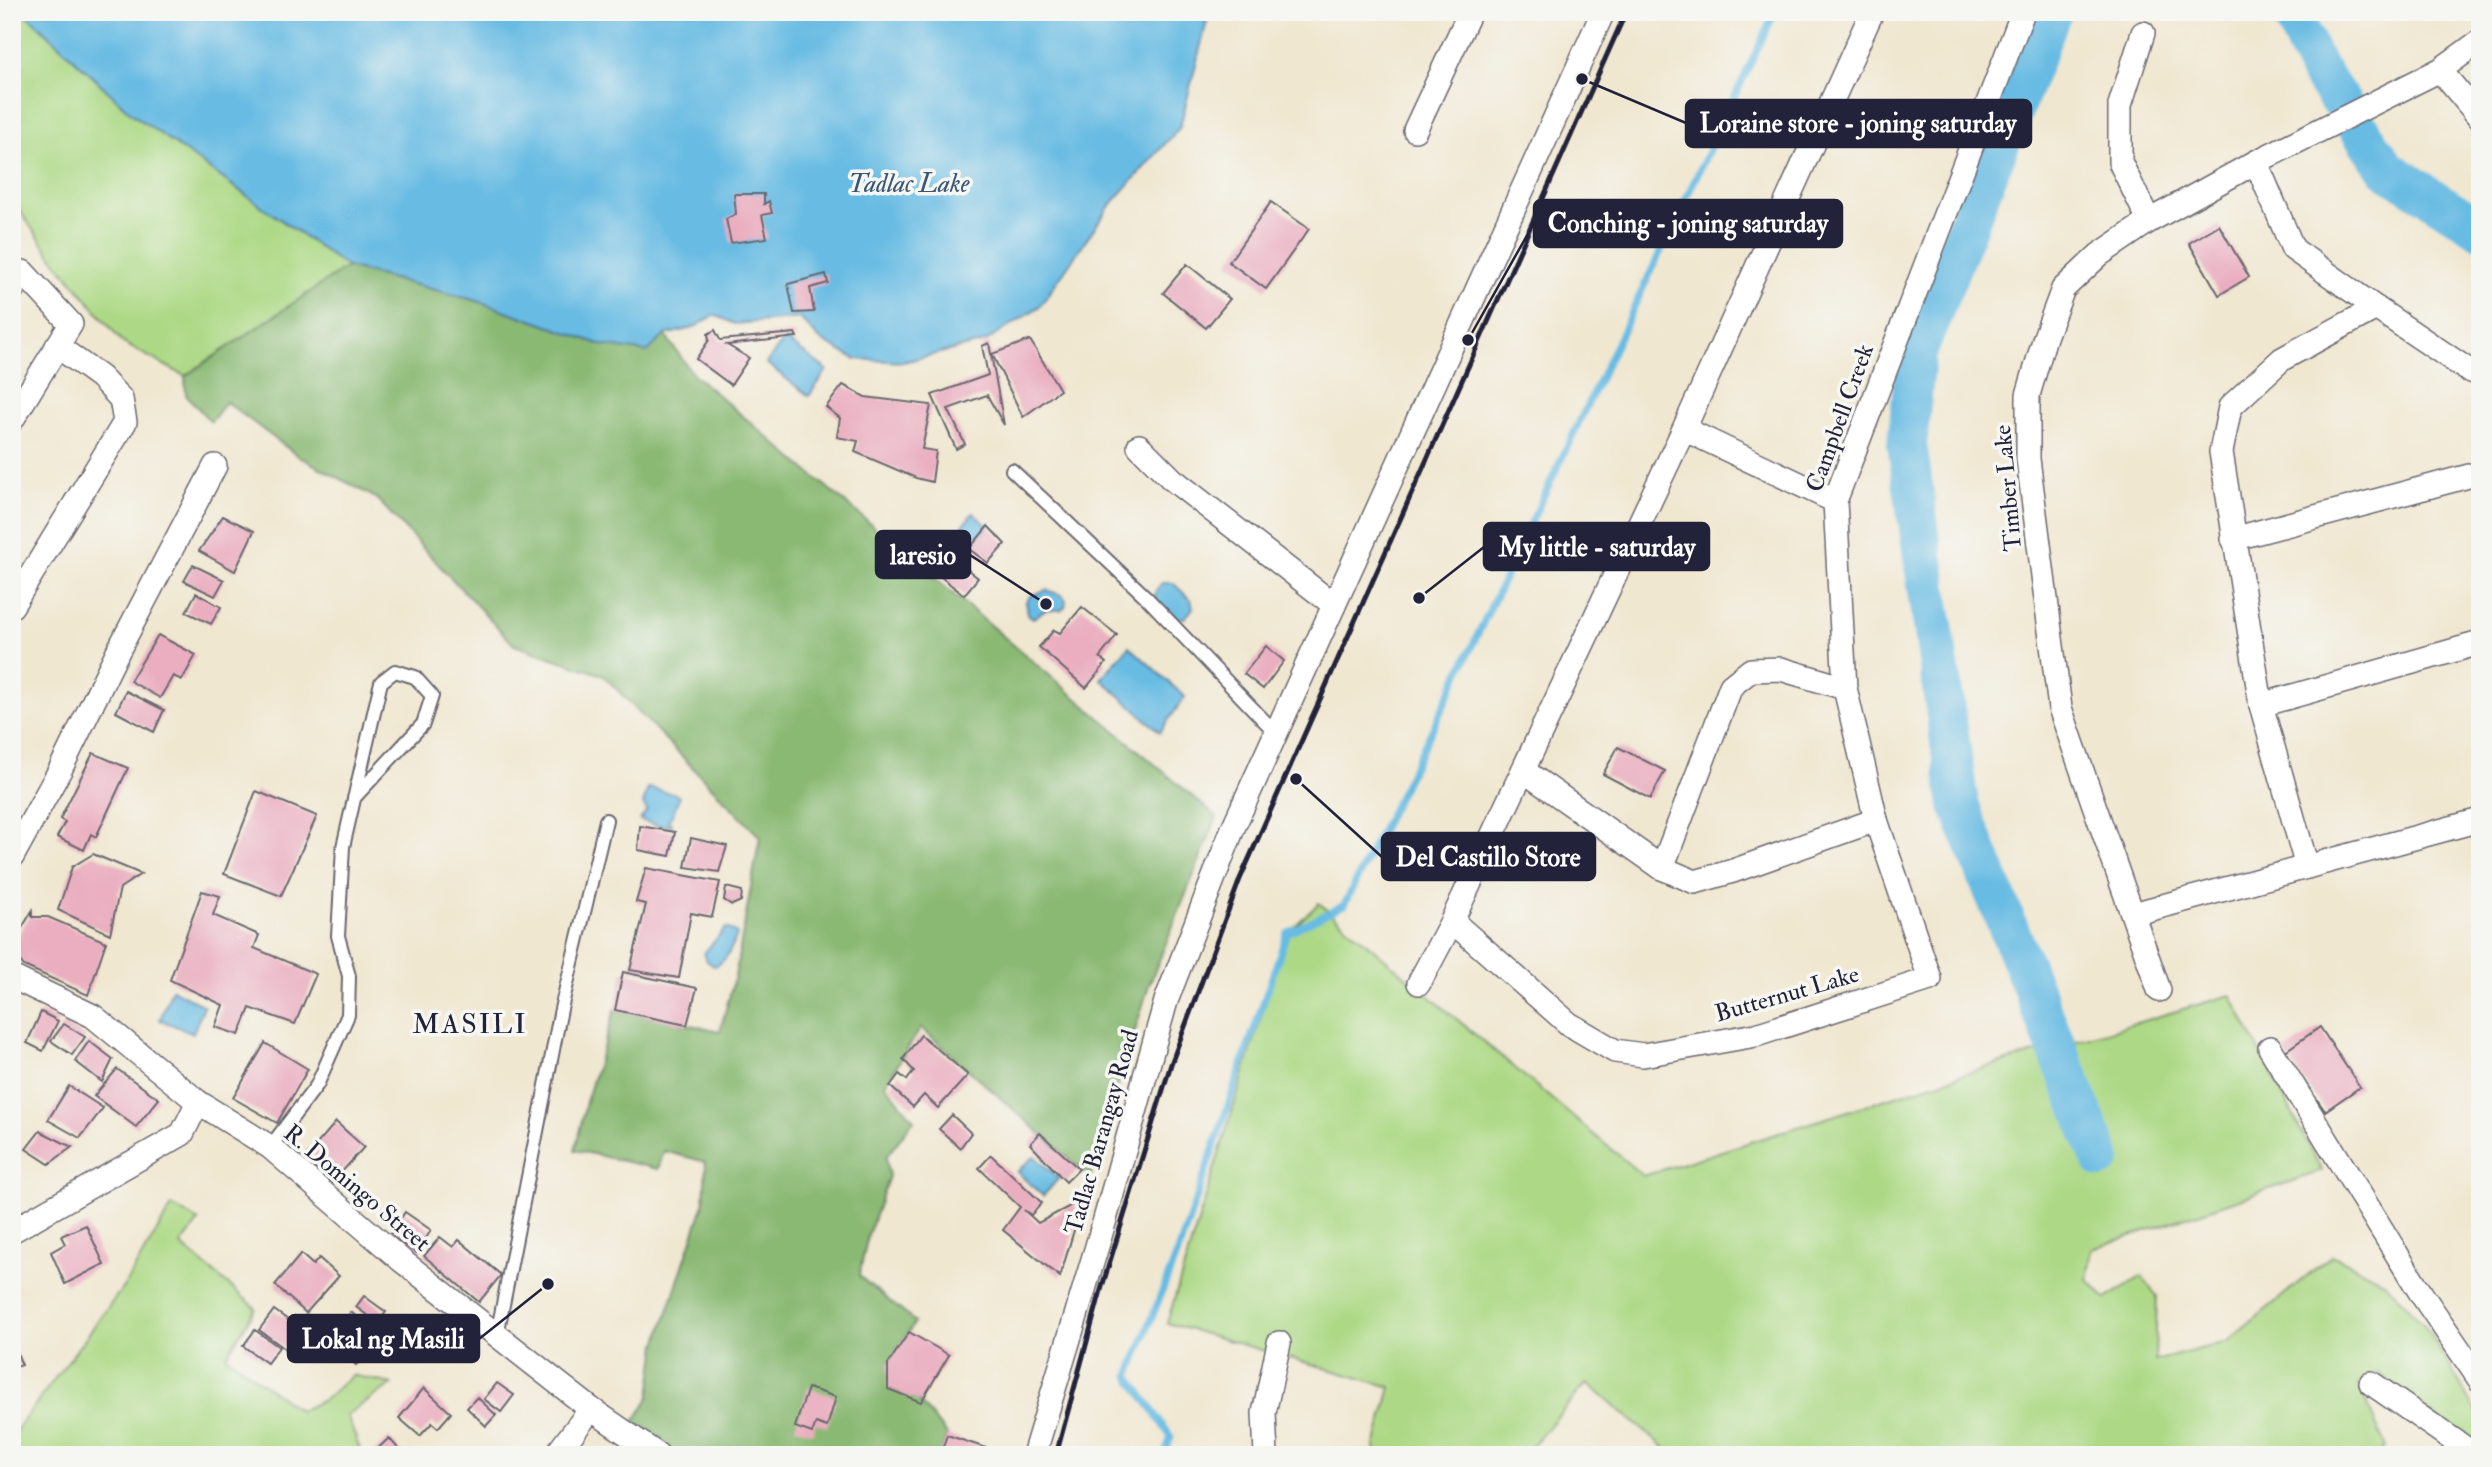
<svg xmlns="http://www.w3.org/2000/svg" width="2492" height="1467" font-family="'IM FELL Double Pica',serif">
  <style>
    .green { fill: #add986; stroke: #687e60; stroke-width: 2 }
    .forest { fill: #8ab973; stroke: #566e57; stroke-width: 2 }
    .water { fill: #67bbe3; stroke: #446e8f; stroke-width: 2 }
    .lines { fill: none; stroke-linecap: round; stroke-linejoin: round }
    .stream { stroke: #67bbe3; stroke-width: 7 }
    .river { stroke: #67bbe3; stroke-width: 40 }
    .building { fill: #eaaec0 }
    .lane-casing { stroke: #6a676f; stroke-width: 16 }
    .street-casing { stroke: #6a676f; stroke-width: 26 }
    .lane { stroke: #fff; stroke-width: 12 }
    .street { stroke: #fff; stroke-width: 23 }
    .rail { stroke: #22223b; stroke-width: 5 }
    .labels { text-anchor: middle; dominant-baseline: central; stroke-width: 7; stroke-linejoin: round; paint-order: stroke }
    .street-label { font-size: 24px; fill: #22223b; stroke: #f6f6f2 }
    .water-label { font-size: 26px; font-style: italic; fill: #3a5876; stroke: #f6f6f2 }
    .quarter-label { font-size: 28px; letter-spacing: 2px; fill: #22223b; stroke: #f6f6f2 }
    .leader { fill: none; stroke: #22223b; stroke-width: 2.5 }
    .callout-dot { fill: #22223b; stroke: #f6f6f2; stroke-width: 2.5 }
    .callout { fill: #22223b; stroke: #22223b; stroke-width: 2.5 }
    .callout-label { font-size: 26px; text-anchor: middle; font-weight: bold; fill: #fff }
  </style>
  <rect width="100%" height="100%" fill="#f6f6f2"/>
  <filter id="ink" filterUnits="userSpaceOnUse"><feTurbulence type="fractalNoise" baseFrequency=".0143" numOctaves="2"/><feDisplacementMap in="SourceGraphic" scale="14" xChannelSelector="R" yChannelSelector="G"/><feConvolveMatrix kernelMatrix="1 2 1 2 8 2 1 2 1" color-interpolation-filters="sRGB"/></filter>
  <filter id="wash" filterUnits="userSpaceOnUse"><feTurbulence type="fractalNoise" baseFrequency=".00686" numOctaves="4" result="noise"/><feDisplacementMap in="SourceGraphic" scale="28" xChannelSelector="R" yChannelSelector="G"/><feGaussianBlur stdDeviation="1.57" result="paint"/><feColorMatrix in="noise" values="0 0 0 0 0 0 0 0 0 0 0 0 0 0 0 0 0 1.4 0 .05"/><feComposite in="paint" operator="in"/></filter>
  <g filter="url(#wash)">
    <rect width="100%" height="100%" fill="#f0e7d0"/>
    <!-- green -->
    <g class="green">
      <polygon points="12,12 24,12 131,113 347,267 185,376 123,343 53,258 12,200"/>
      <polygon points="1319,903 1643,1176 1984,1068 2231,995 2322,1171 2092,1249 2087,1279 2106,1299 2141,1276 2157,1296 2155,1361 2227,1342 2332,1255 2386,1283 2426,1327 2480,1418 2480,1452 2378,1373 2359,1384 2385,1446 2380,1455 1673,1455 1587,1383 1524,1455 1376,1455 1375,1446 1391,1387 1167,1323 1287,933"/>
      <polygon points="172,1206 199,1221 181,1245 256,1308 226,1356 300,1411 325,1399 352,1375 392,1384 347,1415 360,1450 353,1455 12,1455 12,1436 124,1286"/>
    </g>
    <!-- forest -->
    <polygon class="forest" points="347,267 478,301 602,345 665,335 693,374 1217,817 1149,985 1090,1177 921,1028 885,1084 914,1120 886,1157 889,1176 868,1235 859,1276 915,1322 889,1364 947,1435 940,1455 657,1455 627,1434 650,1396 657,1344 704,1203 706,1162 664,1151 658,1169 575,1150 586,1102 615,1010 720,1031 735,976 760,837 603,675 514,645 376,498 298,456 226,402 211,422 186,395 185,376"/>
    <!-- water -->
    <g class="water">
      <polygon points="24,12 1212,12 1207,21 1180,127 1109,207 1040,306 985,342 903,362 855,359 819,339 800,318 735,324 715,315 693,328 665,335 647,352 602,345 478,301 347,267 131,113"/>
      <polygon points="785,339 827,370 809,396 766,363"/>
      <polygon points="973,513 988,526 969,549 953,538"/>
      <polygon points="1162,583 1173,583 1191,600 1193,608 1185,618 1175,618 1156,601 1155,592"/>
      <polygon points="1046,590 1062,595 1066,600 1065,607 1061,610 1046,610 1033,618 1028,614 1026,602 1030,596"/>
      <polygon points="1129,646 1185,697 1160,732 1101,679"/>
      <path d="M 648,788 C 658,788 664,794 674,793 L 679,797 L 672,816 L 668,819 L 671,825 L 659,826 L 640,820 L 647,810 L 643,804 Z"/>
      <path d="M 726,928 L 734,931 L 737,935 C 731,948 728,961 714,966 L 707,961 L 704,953 Z"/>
      <polygon points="172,989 204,1006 193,1033 160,1020"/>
      <polygon points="1034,1156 1059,1178 1043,1196 1017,1172"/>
    </g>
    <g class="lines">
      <!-- stream -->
      <polyline class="stream" points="1164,1455 1171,1437 1129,1376 1180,1246 1287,933 1344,905 1431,732 1775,12"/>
      <!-- river -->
      <g class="river">
        <polyline points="2052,12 1916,355 1907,445 1959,805 2101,1158"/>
        <polyline points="2291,12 2317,68 2387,169 2480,229"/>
      </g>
    </g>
    <g id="blocks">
      <!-- building -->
      <g class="building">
        <polygon points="734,194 764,194 764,204 769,201 772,213 762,215 767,238 731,243 726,219 736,214"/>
        <polygon points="1271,202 1309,229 1266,289 1229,262"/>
        <polygon points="2219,225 2249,277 2219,295 2189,243"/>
        <polygon points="1187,264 1230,299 1206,328 1163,293"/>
        <polygon points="826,274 828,283 810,288 814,312 794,313 788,284"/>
        <polygon points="715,330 720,340 795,333 797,337 727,345 749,358 731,385 696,359 709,340 708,334"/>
        <polygon points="1030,340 1060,390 1023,417 992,354"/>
        <polygon points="989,343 1004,425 987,395 948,409 965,444 956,449 932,395 988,375 982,346"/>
        <polygon points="843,385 865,397 931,405 922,449 936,451 932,482 916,478 855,452 858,441 837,437 840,418 826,407"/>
        <polygon points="223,516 254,531 235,571 199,551"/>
        <polygon points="988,526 1005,544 988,563 969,549"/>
        <polygon points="927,537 978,578 964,595 913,555"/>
        <polygon points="193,565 224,580 215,596 184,581"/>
        <polygon points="196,593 221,607 211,624 186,612"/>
        <polygon points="1082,607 1117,635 1100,657 1106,663 1086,688 1039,647 1054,630 1060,633"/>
        <polygon points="158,635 196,655 182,680 173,676 160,698 130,681"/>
        <polygon points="1266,646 1284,661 1263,689 1244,674"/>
        <polygon points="126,691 164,710 154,732 116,712"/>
        <polygon points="1618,747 1665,771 1650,799 1603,774"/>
        <polygon points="93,753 128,768 96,837 91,834 84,850 57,837 65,822 60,819"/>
        <polygon points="256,791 317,816 281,896 224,874"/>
        <polygon points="640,826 675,832 670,856 638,850"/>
        <polygon points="691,838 727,846 719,872 685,867"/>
        <polygon points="93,854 141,874 120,888 110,934 58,910 72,867"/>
        <polygon points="646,868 720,882 712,917 691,913 679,978 630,970 646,904 636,902"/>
        <polygon points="726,887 742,891 741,901 732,905 724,900"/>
        <polygon points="202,891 220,896 213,915 259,935 254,948 316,974 295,1024 250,1008 239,1035 215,1027 223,1005 170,980"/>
        <polygon points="32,911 32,917 48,917 106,942 88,995 24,966 12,951 12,945"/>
        <polygon points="623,972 697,988 687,1025 615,1010"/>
        <polygon points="41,1012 58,1021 43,1051 27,1043"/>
        <polygon points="64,1024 85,1037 72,1055 51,1041"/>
        <polygon points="2320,1027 2360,1087 2325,1111 2284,1052"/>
        <polygon points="921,1035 968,1075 938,1108 924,1095 913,1107 890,1086 899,1074 907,1080 914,1071 903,1059"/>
        <polygon points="89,1041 113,1059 102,1082 75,1061"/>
        <polygon points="265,1043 308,1069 277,1123 233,1098"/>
        <polygon points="117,1069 159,1099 136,1127 94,1096"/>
        <polygon points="69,1086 103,1108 80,1138 48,1120"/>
        <polygon points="952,1115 971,1133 960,1148 939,1129"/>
        <polygon points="336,1122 364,1147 332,1183 304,1159"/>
        <polygon points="40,1131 72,1147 49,1164 26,1149"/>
        <polygon points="1040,1133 1079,1169 1066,1182 1030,1144"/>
        <polygon points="991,1155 1042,1203 1031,1215 1024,1210 1038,1223 1072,1205 1080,1210 1060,1277 1003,1230 1020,1207 979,1168"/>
        <polygon points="405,1212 431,1230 417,1253 390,1235"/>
        <polygon points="86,1225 104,1264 65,1284 51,1252 65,1244 61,1236"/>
        <polygon points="440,1237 453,1247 459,1240 501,1275 479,1302 424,1256"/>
        <polygon points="301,1254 313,1265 319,1258 339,1276 306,1313 275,1285"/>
        <polygon points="364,1296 386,1312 378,1323 356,1307"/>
        <polygon points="274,1310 305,1332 291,1353 259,1330"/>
        <polygon points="351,1312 380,1338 356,1365 327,1340"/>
        <polygon points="255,1330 279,1347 267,1363 243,1346"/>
        <polygon points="909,1332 949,1355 921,1402 888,1389 888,1364"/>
        <polygon points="12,1341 22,1365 12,1368"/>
        <polygon points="497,1383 514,1395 501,1412 484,1399"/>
        <polygon points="424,1388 451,1413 438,1428 432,1423 420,1436 399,1418"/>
        <polygon points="808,1388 836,1397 827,1427 816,1423 812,1433 795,1427"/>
        <polygon points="477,1397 496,1415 486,1426 467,1408"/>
        <polygon points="947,1435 1004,1454 1004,1455 940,1455"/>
        <polygon points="389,1438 404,1455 371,1455"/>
      </g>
    </g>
  </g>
  <g filter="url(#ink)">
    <use href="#blocks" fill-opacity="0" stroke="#6a676f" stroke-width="2"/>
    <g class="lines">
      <!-- lane casing -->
      <g class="lane-casing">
        <g id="lane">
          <polyline points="1012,470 1145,596 1275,732"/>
          <polyline points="270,1147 317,1085 348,1015 349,976 338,936 343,847 381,682 395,671 415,677 432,696 423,724 354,798"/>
          <polyline points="497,1335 561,1009 606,820"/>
        </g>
      </g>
      <!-- street casing -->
      <g class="street-casing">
        <g id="street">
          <polyline points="2143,33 2120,105 2120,162 2149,221"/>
          <polyline points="2440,70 2480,118"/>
          <polyline points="1415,130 1470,12"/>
          <polyline points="2256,162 2293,249 2376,308 2468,370 2480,374"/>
          <polyline points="12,290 23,272 71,324 12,420"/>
          <polyline points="1684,429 1835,501"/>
          <polyline points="1139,446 1172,479 1334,605"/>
          <polyline points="2233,539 2480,473"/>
          <polyline points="12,606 125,422 121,399 100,377 57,346"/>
          <polyline points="2261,705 2480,643"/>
          <polyline points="1524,771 1662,868 1695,882 1733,871 1876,820"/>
          <polyline points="12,857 60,770 118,651 215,466"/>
          <polyline points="2307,867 2261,705 2221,452 2230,407 2282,359 2376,308"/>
          <polyline points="1662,868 1731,686 1751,670 1781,669 1845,688"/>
          <polyline points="2133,914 2480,820"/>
          <polyline points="1452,921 1569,1024 1615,1051 1643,1055 1756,1035 1930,979 1876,820 1845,688 1835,501 2023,12"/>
          <polyline points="12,977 93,1016 198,1102 270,1147 401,1260 591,1409 658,1455"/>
          <polyline points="1419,983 1452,921 1684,429 1872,12"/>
          <polyline points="2159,990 2060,708 2028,459 2028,395 2045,337 2063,289 2099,255 2149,221 2256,162 2440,70 2480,41"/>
          <polyline points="2270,1048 2422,1295 2480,1380"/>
          <polyline points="12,1231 182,1134 198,1102"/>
          <polyline points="2371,1383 2475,1455"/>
          <polyline points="556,1455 591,1409"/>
          <polyline points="1034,1455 1104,1223 1166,1001 1233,828 1603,12"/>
          <polyline points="1266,1455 1264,1413 1279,1343"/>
        </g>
      </g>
      <!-- lane -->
      <use href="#lane" class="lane"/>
      <!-- street -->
      <use href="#street" class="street"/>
      <!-- rail -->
      <polyline class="rail" points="1056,1455 1101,1290 1171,1064 1240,879 1626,12"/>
    </g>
  </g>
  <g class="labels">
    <!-- street labels -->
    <g class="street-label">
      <text transform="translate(1840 418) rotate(-70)">Campbell Creek</text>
      <text transform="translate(2008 488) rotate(-95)">Timber Lake</text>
      <text transform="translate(1787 994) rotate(-16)">Butternut Lake</text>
      <text transform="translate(1102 1132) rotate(-74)">Tadlac Barangay Road</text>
      <text transform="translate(357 1188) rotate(40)">R. Domingo Street</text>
    </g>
    <!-- water labels -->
    <g class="water-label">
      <text x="909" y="184">Tadlac Lake</text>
    </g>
    <!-- quarter labels -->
    <g class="quarter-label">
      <text x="470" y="1024">MASILI</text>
    </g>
  </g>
  <!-- callouts -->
  <path class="leader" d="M1582 79L1686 123M1468 340L1534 223M1419 598L1484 547M1046 604L970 555M1296 779L1382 857M548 1284L479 1339"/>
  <g class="callout-dot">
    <circle cx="1582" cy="79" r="7"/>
    <circle cx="1468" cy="340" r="7"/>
    <circle cx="1419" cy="598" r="7"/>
    <circle cx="1046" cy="604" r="7"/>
    <circle cx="1296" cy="779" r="7"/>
    <circle cx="548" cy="1284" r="7"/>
  </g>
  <g class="callout">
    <rect x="1686" y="100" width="345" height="47" rx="7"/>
    <rect x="1534" y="200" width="308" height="47" rx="7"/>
    <rect x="1484" y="523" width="225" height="47" rx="7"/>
    <rect x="876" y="531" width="94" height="47" rx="7"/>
    <rect x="1382" y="833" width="213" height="47" rx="7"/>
    <rect x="288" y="1315" width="191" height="47" rx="7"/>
  </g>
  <g class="callout-label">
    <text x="1858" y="132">Loraine store - joning saturday</text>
    <text x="1688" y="232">Conching - joning saturday</text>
    <text x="1597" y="556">My little - saturday</text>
    <text x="923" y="564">laresio</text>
    <text x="1488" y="866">Del Castillo Store</text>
    <text x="383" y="1348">Lokal ng Masili</text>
  </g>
  <!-- margin -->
  <rect width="2492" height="1467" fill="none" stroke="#f6f6f2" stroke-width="42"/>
</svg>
